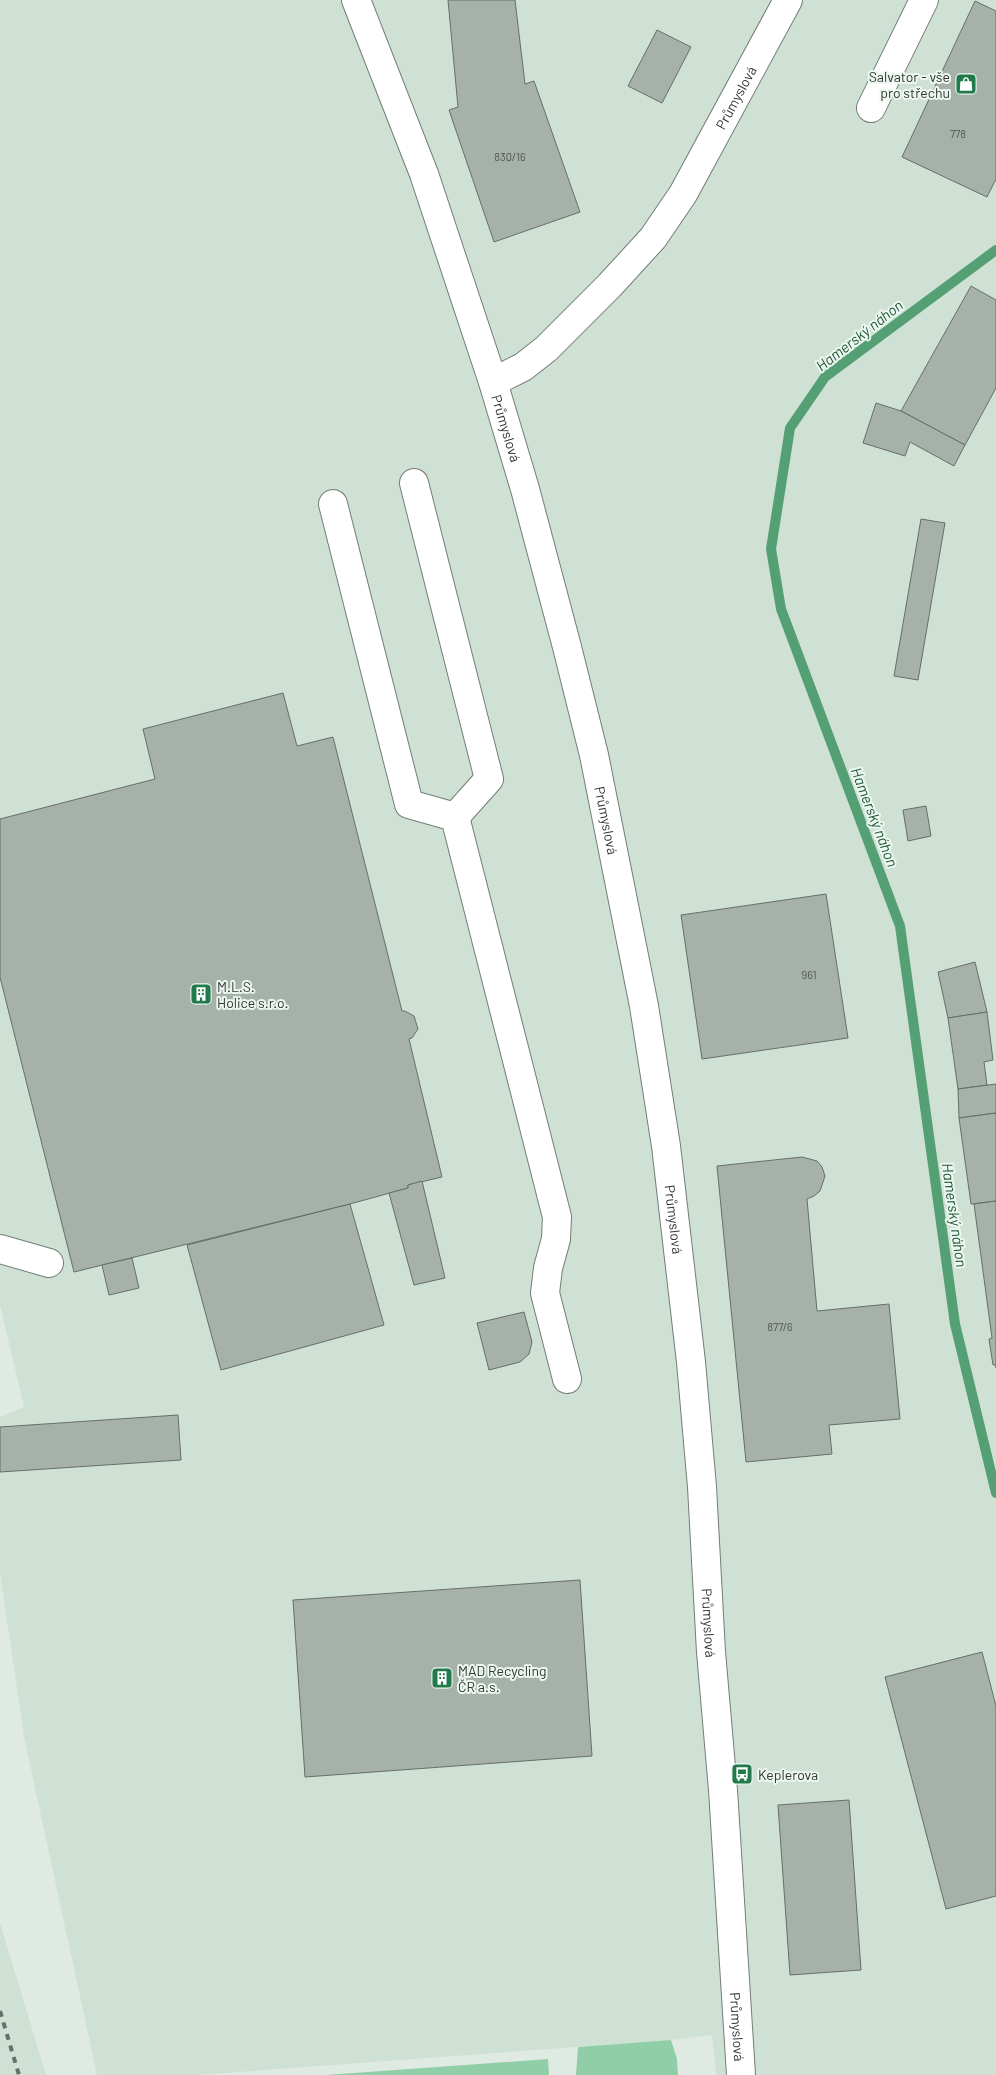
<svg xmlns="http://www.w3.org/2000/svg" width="996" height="2075" font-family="Barlow,sans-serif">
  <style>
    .built { fill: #cfe1d5 }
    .green { fill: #90cea7 }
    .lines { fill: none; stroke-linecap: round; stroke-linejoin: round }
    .stream { stroke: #559f74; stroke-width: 10 }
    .building { fill: #a6b1aa; stroke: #656f68 }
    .minor-casing { stroke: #737d76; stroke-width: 30 }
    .minor { stroke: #fff; stroke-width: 28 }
    .rail { stroke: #686e69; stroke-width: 4; stroke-dasharray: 6 6; stroke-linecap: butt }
    .labels { text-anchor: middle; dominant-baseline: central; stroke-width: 4; stroke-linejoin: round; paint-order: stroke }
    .number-label { font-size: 11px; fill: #505652 }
    .poi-label { font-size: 14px; fill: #333734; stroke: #ecf7f0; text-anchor: start }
    .street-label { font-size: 14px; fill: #333734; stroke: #ecf7f0 }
    .water-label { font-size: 15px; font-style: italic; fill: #1f5638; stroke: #ecf7f0 }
  </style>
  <rect width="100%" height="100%" fill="#dfeae2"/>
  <!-- built -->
  <g class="built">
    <polygon points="0,0 996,0 996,2075 716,2075 712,2035 671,2040 198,2075 97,2075 24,1737 0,1572 0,1417 24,1407 0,1305"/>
    <polygon points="0,1923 46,2075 0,2075"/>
  </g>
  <!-- green -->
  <g class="green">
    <polygon points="671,2040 677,2059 678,2075 576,2075 578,2047"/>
    <polygon points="548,2059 549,2075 326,2075"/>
  </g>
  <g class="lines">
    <!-- stream -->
    <polyline class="stream" points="996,250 825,377 790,428 771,549 781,609 900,926 955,1324 996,1493"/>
  </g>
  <!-- building -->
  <g class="building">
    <polygon points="448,0 515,0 525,84 534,81 580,212 494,242 449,110 458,107"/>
    <polygon points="975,1 996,11 996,179 987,197 902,157"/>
    <polygon points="657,30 691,47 662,103 628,86"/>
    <polygon points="971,286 996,300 996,388 965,445 901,411"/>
    <polygon points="876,403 901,411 965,445 954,466 910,442 905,456 863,443"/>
    <polygon points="921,519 945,523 918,680 894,676"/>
    <polygon points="283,693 297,746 333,737 402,1011 405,1011 414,1016 418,1029 412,1038 409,1039 442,1177 408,1185 408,1188 350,1204 74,1272 0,977 0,819 155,779 143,729"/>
    <polygon points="926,806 931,836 908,841 903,810"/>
    <polygon points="826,894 848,1038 702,1059 681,915"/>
    <polygon points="975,962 987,1012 948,1018 938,972"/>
    <polygon points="987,1012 993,1060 984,1062 987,1085 958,1089 948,1018"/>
    <polygon points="996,1084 996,1113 959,1118 958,1089"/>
    <polygon points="996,1113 996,1201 971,1204 959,1118"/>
    <polygon points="802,1157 817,1161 822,1167 825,1176 820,1191 814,1196 807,1199 817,1311 889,1304 900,1419 829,1425 832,1454 746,1462 717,1166"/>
    <polygon points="422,1181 445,1278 414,1285 389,1193 408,1188 408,1185"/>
    <polygon points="996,1201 996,1368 996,1365 993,1365 989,1339 992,1338 974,1204"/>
    <polygon points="350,1204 384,1325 221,1370 187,1245"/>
    <polygon points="132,1258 139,1288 109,1295 102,1265"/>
    <polygon points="524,1312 532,1342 529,1354 520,1362 489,1370 477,1323"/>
    <polygon points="178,1415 181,1460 0,1472 0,1427"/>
    <polygon points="580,1580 592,1756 305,1777 293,1600"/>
    <polygon points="982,1652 996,1706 996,1896 946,1909 885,1677"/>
    <polygon points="849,1800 861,1970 790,1975 778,1805"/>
  </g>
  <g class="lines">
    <!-- minor casing -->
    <g class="minor-casing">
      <g id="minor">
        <path id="s1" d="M 356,0 L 424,174 L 493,382 L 525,489 L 567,647 L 594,755 L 644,1006 L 666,1146 L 691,1362 L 702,1487 L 711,1652 L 723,1790 L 741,2075"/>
        <polyline points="871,108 924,0"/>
        <path id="s2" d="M 493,382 L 523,367 L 546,349 L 610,285 L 653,238 L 683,194 L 788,0"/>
        <polyline points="414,483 489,779 455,817"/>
        <polyline points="333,504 409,804 455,817 557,1217 556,1239 548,1268 545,1293 567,1379"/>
        <polyline points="0,1249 49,1263"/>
      </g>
    </g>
    <!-- minor -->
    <use href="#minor" class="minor"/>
    <!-- rail -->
    <polyline class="rail" points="0,2011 19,2075"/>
  </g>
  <!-- icons -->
  <defs>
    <g id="shop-square" transform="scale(1.125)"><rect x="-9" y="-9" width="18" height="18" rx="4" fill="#22794c" stroke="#ecf7f0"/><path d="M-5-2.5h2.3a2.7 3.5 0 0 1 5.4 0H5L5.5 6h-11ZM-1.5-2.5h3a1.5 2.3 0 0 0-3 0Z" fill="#fff"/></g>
    <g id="building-square" transform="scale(1.125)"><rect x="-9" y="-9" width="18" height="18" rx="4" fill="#22794c" stroke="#ecf7f0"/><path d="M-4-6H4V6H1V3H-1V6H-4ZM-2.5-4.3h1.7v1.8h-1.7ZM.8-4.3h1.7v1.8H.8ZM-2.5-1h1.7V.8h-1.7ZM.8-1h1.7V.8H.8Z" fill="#fff"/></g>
    <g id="bus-square" transform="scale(1.125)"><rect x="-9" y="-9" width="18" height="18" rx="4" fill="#22794c" stroke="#ecf7f0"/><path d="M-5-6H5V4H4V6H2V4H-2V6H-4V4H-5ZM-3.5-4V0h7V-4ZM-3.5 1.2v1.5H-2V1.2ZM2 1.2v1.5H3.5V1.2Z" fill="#fff"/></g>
  </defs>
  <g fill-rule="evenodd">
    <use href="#shop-square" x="966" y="84"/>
    <use href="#building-square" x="201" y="994"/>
    <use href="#building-square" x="442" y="1678"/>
    <use href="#bus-square" x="742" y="1774"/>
  </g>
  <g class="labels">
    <!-- number labels -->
    <g class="number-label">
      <text x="958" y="133">778</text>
      <text x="510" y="156">830/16</text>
      <text x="809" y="974">961</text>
      <text x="780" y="1326">877/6</text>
    </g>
    <!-- poi labels -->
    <g class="poi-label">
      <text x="950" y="76" text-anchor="end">Salvator - vše<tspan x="950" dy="16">pro střechu</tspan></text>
      <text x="217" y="986">M.L.S.<tspan x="217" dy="16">Holice s.r.o.</tspan></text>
      <text x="458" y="1670">MAD Recycling<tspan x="458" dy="16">ČR a.s.</tspan></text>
      <text x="758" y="1774">Keplerova</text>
    </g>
    <!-- street labels -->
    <g class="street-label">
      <text stroke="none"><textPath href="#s2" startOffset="380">Průmyslová</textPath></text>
      <text stroke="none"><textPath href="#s1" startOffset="454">Průmyslová</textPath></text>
      <text stroke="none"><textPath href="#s1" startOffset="859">Průmyslová</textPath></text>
      <text stroke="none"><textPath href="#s1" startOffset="1264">Průmyslová</textPath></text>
      <text stroke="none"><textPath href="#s1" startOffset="1669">Průmyslová</textPath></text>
      <text stroke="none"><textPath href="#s1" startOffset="2074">Průmyslová</textPath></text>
    </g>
    <!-- water labels -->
    <g class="water-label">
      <text transform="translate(859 335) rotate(-38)">Hamerský náhon</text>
      <text transform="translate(875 817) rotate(69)">Hamerský náhon</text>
      <text transform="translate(955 1215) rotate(82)">Hamerský náhon</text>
    </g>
  </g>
</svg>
